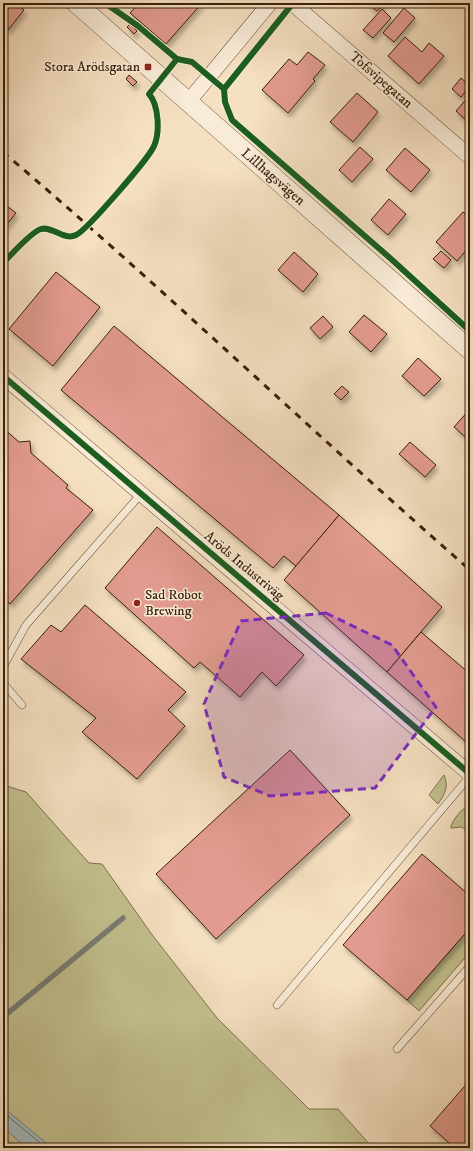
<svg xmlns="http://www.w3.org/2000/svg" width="473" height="1151" font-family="'IM FELL DW Pica',serif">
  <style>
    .green { fill: #c2c08e; stroke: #7e704c }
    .water { fill: #a1babd; stroke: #777c75 }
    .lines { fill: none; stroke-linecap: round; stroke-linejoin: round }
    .shore { stroke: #6d6d63; stroke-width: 1 }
    .stream { stroke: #777c75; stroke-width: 5.5 }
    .building { fill: #e29b90; stroke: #392009; filter: url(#shadow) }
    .service-casing { stroke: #685037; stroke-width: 8 }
    .minor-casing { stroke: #685037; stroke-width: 16 }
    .tertiary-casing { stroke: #685037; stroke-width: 20 }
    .service { stroke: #f8ebd7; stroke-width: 7 }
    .minor { stroke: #f8ebd7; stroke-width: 15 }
    .tertiary { stroke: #f8ebd7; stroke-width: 19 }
    .rail { stroke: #392009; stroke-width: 3; stroke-dasharray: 7 7; stroke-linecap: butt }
    .cycleway-casing { stroke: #f8ebd7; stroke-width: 8 }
    .cycleway { stroke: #1b5e20; stroke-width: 6 }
    .marked { fill: #7b2cbf; fill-opacity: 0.2; stroke: #7b2cbf; stroke-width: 3; stroke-dasharray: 8 5; stroke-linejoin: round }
    .poi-dot { fill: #8f2418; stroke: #f8ebd7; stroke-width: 1.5 }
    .labels { text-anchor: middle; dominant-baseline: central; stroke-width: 3; stroke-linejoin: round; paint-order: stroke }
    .poi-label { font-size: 14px; fill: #392009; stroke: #f8ebd7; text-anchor: end }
    .street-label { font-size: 14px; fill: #392009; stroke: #f8ebd7 }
  </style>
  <defs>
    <filter id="shadow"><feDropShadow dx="2.5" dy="4.5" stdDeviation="2" flood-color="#0004"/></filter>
  </defs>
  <rect width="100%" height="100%" fill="#f5e0c1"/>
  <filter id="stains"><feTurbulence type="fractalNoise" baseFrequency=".005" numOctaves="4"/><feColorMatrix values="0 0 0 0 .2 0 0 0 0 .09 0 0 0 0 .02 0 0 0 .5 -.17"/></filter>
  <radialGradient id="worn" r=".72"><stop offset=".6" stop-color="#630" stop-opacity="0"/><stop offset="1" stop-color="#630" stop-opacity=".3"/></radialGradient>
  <!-- green -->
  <g class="green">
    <path d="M 444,775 C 449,787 445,794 438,804 L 429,795 Z"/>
    <polygon points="3,785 26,792 89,863 102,864 153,936 217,1018 309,1109 338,1109 373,1148 17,1148 3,1136"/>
    <path d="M 470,805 L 470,834 L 462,827 L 451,828 C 451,821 463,807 470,805 Z"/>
    <polygon points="470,928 470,952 419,1011 407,1000"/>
  </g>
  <!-- water -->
  <polygon class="water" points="3,1107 52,1148 26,1148 3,1127"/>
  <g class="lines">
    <!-- shore -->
    <polyline class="shore" points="3,1112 46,1148"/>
    <!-- stream -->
    <polyline class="stream" points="3,1017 123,918"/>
  </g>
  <!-- building -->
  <g class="building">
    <polygon points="3,3 15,3 24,10 8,30 3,26"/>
    <polygon points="139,3 169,3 172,5 174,3 202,3 166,44 130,13"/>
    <polygon points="367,3 385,3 377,11"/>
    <polygon points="404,8 415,18 394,42 383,33"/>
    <polygon points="382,9 391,18 373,38 363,30"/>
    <polygon points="130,24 137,31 134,34 127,27"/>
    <polygon points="405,37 422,52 429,43 444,56 419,84 388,56"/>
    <polygon points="308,52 325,65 313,79 315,81 288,113 262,90 289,59 297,65"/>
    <polygon points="129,75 137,82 133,86 126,79"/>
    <polygon points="461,78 470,86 461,97 452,89"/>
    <polygon points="357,93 378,112 353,142 330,122"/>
    <polygon points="470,95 470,124 456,111"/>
    <polygon points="360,147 373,159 352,182 339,170"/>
    <polygon points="405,148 430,170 411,192 386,170"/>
    <polygon points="389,199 406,214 388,235 371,220"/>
    <polygon points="3,203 16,213 3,229"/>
    <polygon points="463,212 470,218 470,246 457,261 436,242"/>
    <polygon points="441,251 451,260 444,268 433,259"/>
    <polygon points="294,252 318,274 303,292 278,270"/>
    <polygon points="56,272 100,307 53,366 9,329"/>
    <polygon points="364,315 387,334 371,352 349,332"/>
    <polygon points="323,316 333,327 320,339 310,328"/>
    <polygon points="114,326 339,515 296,566 284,556 273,568 61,390"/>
    <polygon points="418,358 441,379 424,396 402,376"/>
    <polygon points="342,386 349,392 341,400 334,394"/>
    <polygon points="470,409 470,441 454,427"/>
    <polygon points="3,428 19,442 30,441 31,453 68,485 66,488 93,510 10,604 3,598"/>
    <polygon points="410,442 436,465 425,477 399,454"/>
    <polygon points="339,515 442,607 387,672 284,580"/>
    <polygon points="157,527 304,655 276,686 262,672 240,697 200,662 194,668 105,588"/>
    <polygon points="85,605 186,692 168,710 185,726 137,779 82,732 96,718 21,659 51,625 61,632"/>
    <polygon points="421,632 470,674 470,737 466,742 387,672"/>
    <polygon points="290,750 350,815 216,939 156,874"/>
    <polygon points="422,854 470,896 470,928 407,1000 343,945"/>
    <polygon points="470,1080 470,1148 455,1148 430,1126"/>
  </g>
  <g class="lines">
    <!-- service casing -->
    <g class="service-casing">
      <g id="service">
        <polyline points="3,667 26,625 141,494"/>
        <polyline points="3,683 22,705"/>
        <polyline points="277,1005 470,776"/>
        <polyline points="397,1049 470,966"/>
      </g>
    </g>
    <!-- minor casing -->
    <g class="minor-casing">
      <g id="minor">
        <polyline points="292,3 470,157"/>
        <polyline points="188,102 270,3"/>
        <polyline points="3,376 470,774"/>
      </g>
    </g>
    <!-- tertiary casing -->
    <g class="tertiary-casing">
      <polyline id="tertiary" points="76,3 470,350"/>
    </g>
    <!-- service -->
    <use href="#service" class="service"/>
    <!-- minor -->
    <use href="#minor" class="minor"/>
    <!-- tertiary -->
    <use href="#tertiary" class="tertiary"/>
    <!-- rail -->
    <path class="rail" d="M 3,152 C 162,287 313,433 470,570"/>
    <!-- cycleway casing -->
    <g class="cycleway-casing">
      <g id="cycleway">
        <polyline points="105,3 138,26 177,59 192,62 224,89 225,102 232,120 390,258 470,331"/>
        <polyline points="224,89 293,3"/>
        <path d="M 3,263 C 11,255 31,232 41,229 C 53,226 64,241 76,235 C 87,230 149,158 154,146 C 160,133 159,105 149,94 L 177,59"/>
        <polyline points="3,376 470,774"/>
      </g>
    </g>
    <!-- cycleway -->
    <use href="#cycleway" class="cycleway"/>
  </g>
  <!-- marked area -->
  <path class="marked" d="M 326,613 L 392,645 L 436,707 L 375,788 L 270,796 L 224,777 L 204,704 L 241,621 Z"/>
  <!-- markers -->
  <g class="poi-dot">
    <rect x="144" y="63" width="8" height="8" rx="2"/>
    <circle cx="137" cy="603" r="4"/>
  </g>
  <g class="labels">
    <!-- poi labels -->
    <g class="poi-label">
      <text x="140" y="67">Stora Arödsgatan</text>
      <text x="145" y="595" text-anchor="start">Sad Robot<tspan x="145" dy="16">Brewing</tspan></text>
    </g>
    <!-- street labels -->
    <g class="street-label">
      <text transform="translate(381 80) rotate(41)">Tofsvipegatan</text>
      <text transform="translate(273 177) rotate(41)">Lillhagsvägen</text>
      <text transform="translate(244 566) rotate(40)">Aröds Industriväg</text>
    </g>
  </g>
  <!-- margin -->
  <rect width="473" height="1151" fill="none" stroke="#f5e0c1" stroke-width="16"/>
  <rect x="4" y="4" width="465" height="1143" fill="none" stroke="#392009" stroke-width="2"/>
  <rect x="8" y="8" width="457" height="1135" fill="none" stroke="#392009"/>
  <rect width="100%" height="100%" filter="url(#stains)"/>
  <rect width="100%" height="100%" fill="url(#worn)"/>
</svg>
